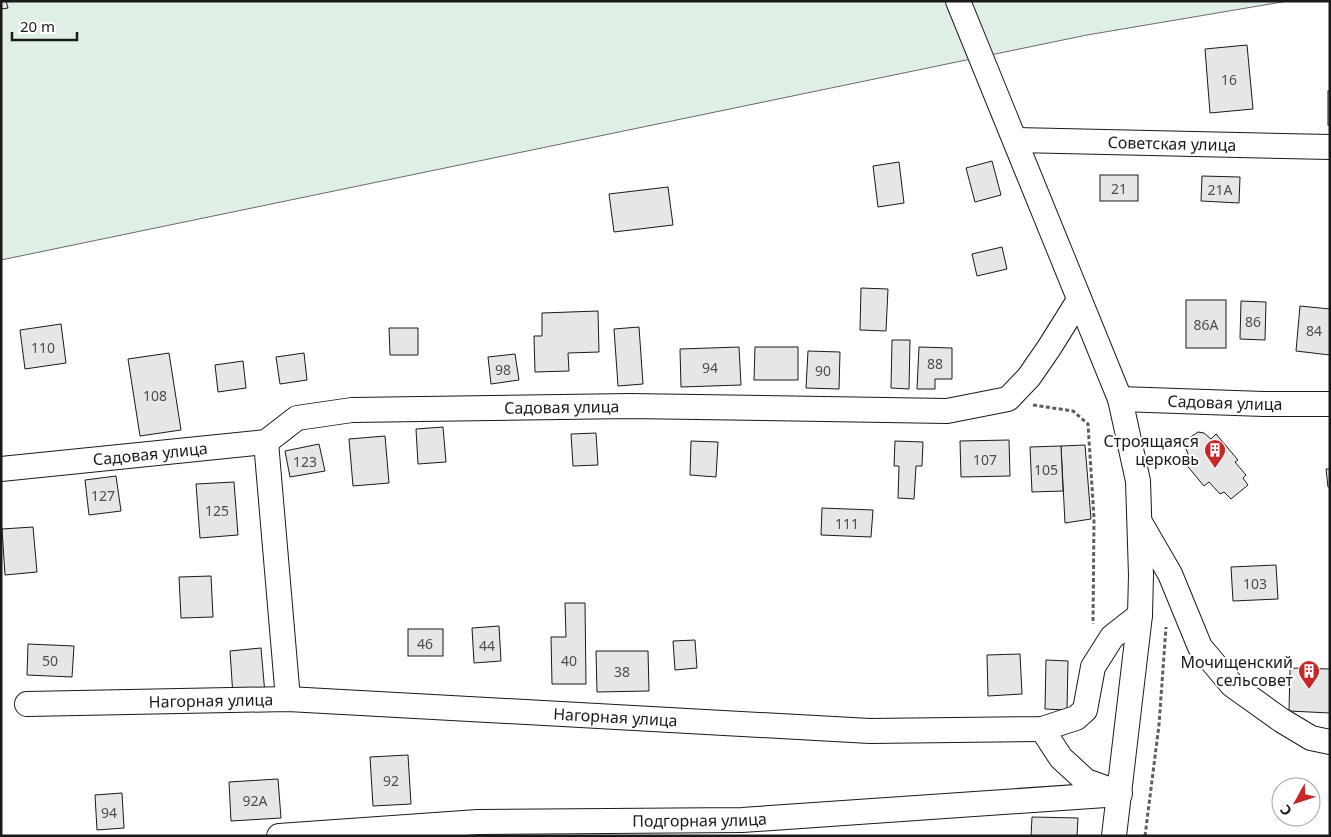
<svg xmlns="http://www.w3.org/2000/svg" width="1331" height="837" font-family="'Noto Sans',sans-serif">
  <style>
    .green { fill: #e0efe3; stroke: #6a6a6a }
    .building { fill: #e6e6e6; stroke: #1a1a1a }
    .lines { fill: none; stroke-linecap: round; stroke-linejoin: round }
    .minor-casing { stroke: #1a1a1a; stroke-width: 26 }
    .path { stroke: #5f5f5f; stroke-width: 3; stroke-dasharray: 4 2.5; stroke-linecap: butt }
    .minor { stroke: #fff; stroke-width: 24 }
    .labels { text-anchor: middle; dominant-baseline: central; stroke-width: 4; stroke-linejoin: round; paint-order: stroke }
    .number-label { font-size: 14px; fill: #4d4d4d }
    .street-label { font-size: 16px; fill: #1a1a1a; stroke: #fff }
    .poi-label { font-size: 16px; fill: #1a1a1a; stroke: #fff; text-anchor: end }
  </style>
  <rect width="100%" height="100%" fill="#fff"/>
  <!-- green -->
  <polygon class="green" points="1,1 1288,1 1087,35 1,260"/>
  <!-- building -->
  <g class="building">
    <polygon points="1,1 6,1 8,8 1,9"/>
    <polygon points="1247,45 1253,109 1210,113 1205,49"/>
    <rect x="1328" y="91" width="2" height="34"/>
    <polygon points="992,161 1001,195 975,202 966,168"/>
    <polygon points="899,162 904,203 878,207 873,166"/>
    <rect x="1100" y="175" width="38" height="26"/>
    <polygon points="1202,176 1240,177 1239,203 1201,201"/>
    <polygon points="668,187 673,225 614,232 609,194"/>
    <polygon points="1002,247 1007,269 977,276 972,254"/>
    <polygon points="861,288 888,289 886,331 860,330"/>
    <rect x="1186" y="300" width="40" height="48"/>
    <polygon points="1241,301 1266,302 1265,340 1240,339"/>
    <polygon points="1300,306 1330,309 1330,355 1296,351"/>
    <polygon points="598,311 599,352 568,353 569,371 535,372 534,336 542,336 542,313"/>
    <polygon points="61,324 66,363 25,369 20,330"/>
    <polygon points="639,327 643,384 618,386 614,329"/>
    <polygon points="389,328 418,328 418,355 390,355"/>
    <polygon points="892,340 910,340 909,389 891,388"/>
    <polygon points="739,347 741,385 681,387 680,349"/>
    <polygon points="755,347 798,347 798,380 754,380"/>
    <polygon points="919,347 952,348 952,379 935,379 935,389 917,389"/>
    <polygon points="808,351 840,352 839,389 806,388"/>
    <polygon points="169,353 181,430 140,436 128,359"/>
    <polygon points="304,353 307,380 280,384 276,357"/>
    <polygon points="515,354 519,380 491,384 488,357"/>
    <polygon points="243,361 246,388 218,392 215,365"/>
    <polygon points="443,427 446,462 418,464 416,429"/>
    <polygon points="1198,432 1204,433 1211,439 1216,434 1238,460 1235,462 1246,475 1243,478 1248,485 1231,499 1224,492 1220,494 1209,482 1204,486 1184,462 1189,457 1185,446 1186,440"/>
    <polygon points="596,433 598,465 573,466 571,434"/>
    <polygon points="385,436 389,483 353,486 349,439"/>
    <polygon points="1009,440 1010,476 961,477 960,441"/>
    <polygon points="691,441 718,442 716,477 690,475"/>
    <polygon points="895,441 923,442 922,466 916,466 914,499 898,498 899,466 894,466"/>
    <polygon points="319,444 325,471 290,477 285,451"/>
    <polygon points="1085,445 1091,519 1065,523 1061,446"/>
    <polygon points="1061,446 1063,491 1032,492 1030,447"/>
    <polygon points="1326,469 1330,469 1330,487 1328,487"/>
    <polygon points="116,476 121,511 89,515 85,480"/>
    <polygon points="234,482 238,535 200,538 196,484"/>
    <polygon points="822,508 873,510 871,537 821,535"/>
    <polygon points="33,527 37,572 5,575 2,529"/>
    <polygon points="1276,565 1278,599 1233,601 1231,567"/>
    <polygon points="211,576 213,617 181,618 179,577"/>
    <polygon points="565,603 585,603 586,684 552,684 551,637 566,637"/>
    <polygon points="499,626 501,661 474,663 472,628"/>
    <rect x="408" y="629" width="35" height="27"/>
    <polygon points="695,640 697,668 675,670 673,641"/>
    <polygon points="28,644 74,646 72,677 27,675"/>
    <polygon points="261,648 265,694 233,696 230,651"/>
    <polygon points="596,651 648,651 649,691 597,692"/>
    <polygon points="1020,654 1022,694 988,696 987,655"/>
    <polygon points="1046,660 1068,661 1067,710 1045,709"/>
    <polygon points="1290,668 1330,669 1330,713 1289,711"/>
    <polygon points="408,755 411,804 373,806 370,757"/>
    <polygon points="278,779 281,818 231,821 229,782"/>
    <polygon points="122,793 124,828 97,830 95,795"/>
    <polygon points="1032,817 1078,818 1077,836 1031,836"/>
  </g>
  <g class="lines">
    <!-- minor casing -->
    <g class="minor-casing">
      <g id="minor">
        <polyline points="958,1 1120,399 1138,481 1141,575 1140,615 1114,836"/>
        <path id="s1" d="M 1016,140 L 1330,147"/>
        <path id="s2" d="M 1120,399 L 1264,404 L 1330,404"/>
        <polyline points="266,442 288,699"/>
        <path id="s3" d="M 1,469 L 266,442 L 297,418 L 352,410 L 630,406 L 947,411 L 1008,399 L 1029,377 L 1049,348 L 1079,300"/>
        <polyline points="1141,524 1170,574 1200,647 1232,685 1281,720 1311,738 1330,742"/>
        <path id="s4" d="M 27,704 L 288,699 L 870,731 L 1042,729 L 1076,718 L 1085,710 L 1093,667 L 1112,637 L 1140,615"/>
        <polyline points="1042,729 1061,758 1086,781 1114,791"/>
        <path id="s5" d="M 279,836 L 478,822 L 742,820 L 1120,794"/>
      </g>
    </g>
    <!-- path -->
    <g class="path">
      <polyline points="1033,405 1073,411 1088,424 1094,518 1093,624"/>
      <polyline points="1145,836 1159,725 1166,627"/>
    </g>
    <!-- minor -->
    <use href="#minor" class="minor"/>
  </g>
  <!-- icons -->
  <defs>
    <g id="building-pin" transform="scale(1.125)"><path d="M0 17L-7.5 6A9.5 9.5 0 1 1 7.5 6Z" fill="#c62828" stroke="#fff"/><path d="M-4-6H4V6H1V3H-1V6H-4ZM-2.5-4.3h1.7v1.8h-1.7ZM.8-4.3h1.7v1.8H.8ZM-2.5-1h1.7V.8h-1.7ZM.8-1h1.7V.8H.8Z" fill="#fff"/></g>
  </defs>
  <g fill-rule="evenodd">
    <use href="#building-pin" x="1215" y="450"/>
    <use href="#building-pin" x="1309" y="671"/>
  </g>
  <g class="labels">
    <!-- number labels -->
    <g class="number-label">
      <text x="1229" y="79">16</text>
      <text x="1119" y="188">21</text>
      <text x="1220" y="189">21А</text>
      <text x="1253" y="321">86</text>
      <text x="1206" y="324">86А</text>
      <text x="1314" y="330">84</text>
      <text x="43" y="347">110</text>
      <text x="935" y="363">88</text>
      <text x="710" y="367">94</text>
      <text x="503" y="369">98</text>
      <text x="823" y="370">90</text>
      <text x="155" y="395">108</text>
      <text x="985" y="459">107</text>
      <text x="305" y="461">123</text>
      <text x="1046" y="469">105</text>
      <text x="103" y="495">127</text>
      <text x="217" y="510">125</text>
      <text x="847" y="523">111</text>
      <text x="1255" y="583">103</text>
      <text x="425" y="643">46</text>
      <text x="487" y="645">44</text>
      <text x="50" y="660">50</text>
      <text x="569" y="660">40</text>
      <text x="622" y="671">38</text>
      <text x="391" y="780">92</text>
      <text x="255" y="800">92А</text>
      <text x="109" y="812">94</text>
    </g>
    <!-- street labels -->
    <g class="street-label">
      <text stroke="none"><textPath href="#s1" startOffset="156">Советская улица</textPath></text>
      <text stroke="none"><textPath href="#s2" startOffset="105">Садовая улица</textPath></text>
      <text stroke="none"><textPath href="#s3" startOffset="571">Садовая улица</textPath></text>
      <text stroke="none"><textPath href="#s3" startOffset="150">Садовая улица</textPath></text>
      <text stroke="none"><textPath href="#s4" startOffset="184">Нагорная улица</textPath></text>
      <text stroke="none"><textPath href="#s4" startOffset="589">Нагорная улица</textPath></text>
      <text stroke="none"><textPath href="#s5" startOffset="421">Подгорная улица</textPath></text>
    </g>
    <!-- poi labels -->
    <g class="poi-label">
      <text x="1199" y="441">Строящаяся<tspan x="1199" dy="18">церковь</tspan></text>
      <text x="1293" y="662">Мочищенский<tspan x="1293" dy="18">сельсовет</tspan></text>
    </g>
  </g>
  <!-- border -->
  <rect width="1331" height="837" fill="none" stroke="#1a1a1a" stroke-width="5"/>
  <!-- north arrow -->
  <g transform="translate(1296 802) rotate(230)"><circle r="24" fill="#ffffff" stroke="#a3a3a3"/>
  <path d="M0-4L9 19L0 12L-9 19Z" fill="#c62828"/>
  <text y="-8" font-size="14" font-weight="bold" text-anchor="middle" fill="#1a1a1a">С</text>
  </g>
  <!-- scale -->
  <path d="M12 32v8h65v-8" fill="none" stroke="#1a1a1a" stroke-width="2.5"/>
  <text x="20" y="32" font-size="15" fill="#1a1a1a" stroke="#ffffff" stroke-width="4" paint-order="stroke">20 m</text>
</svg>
